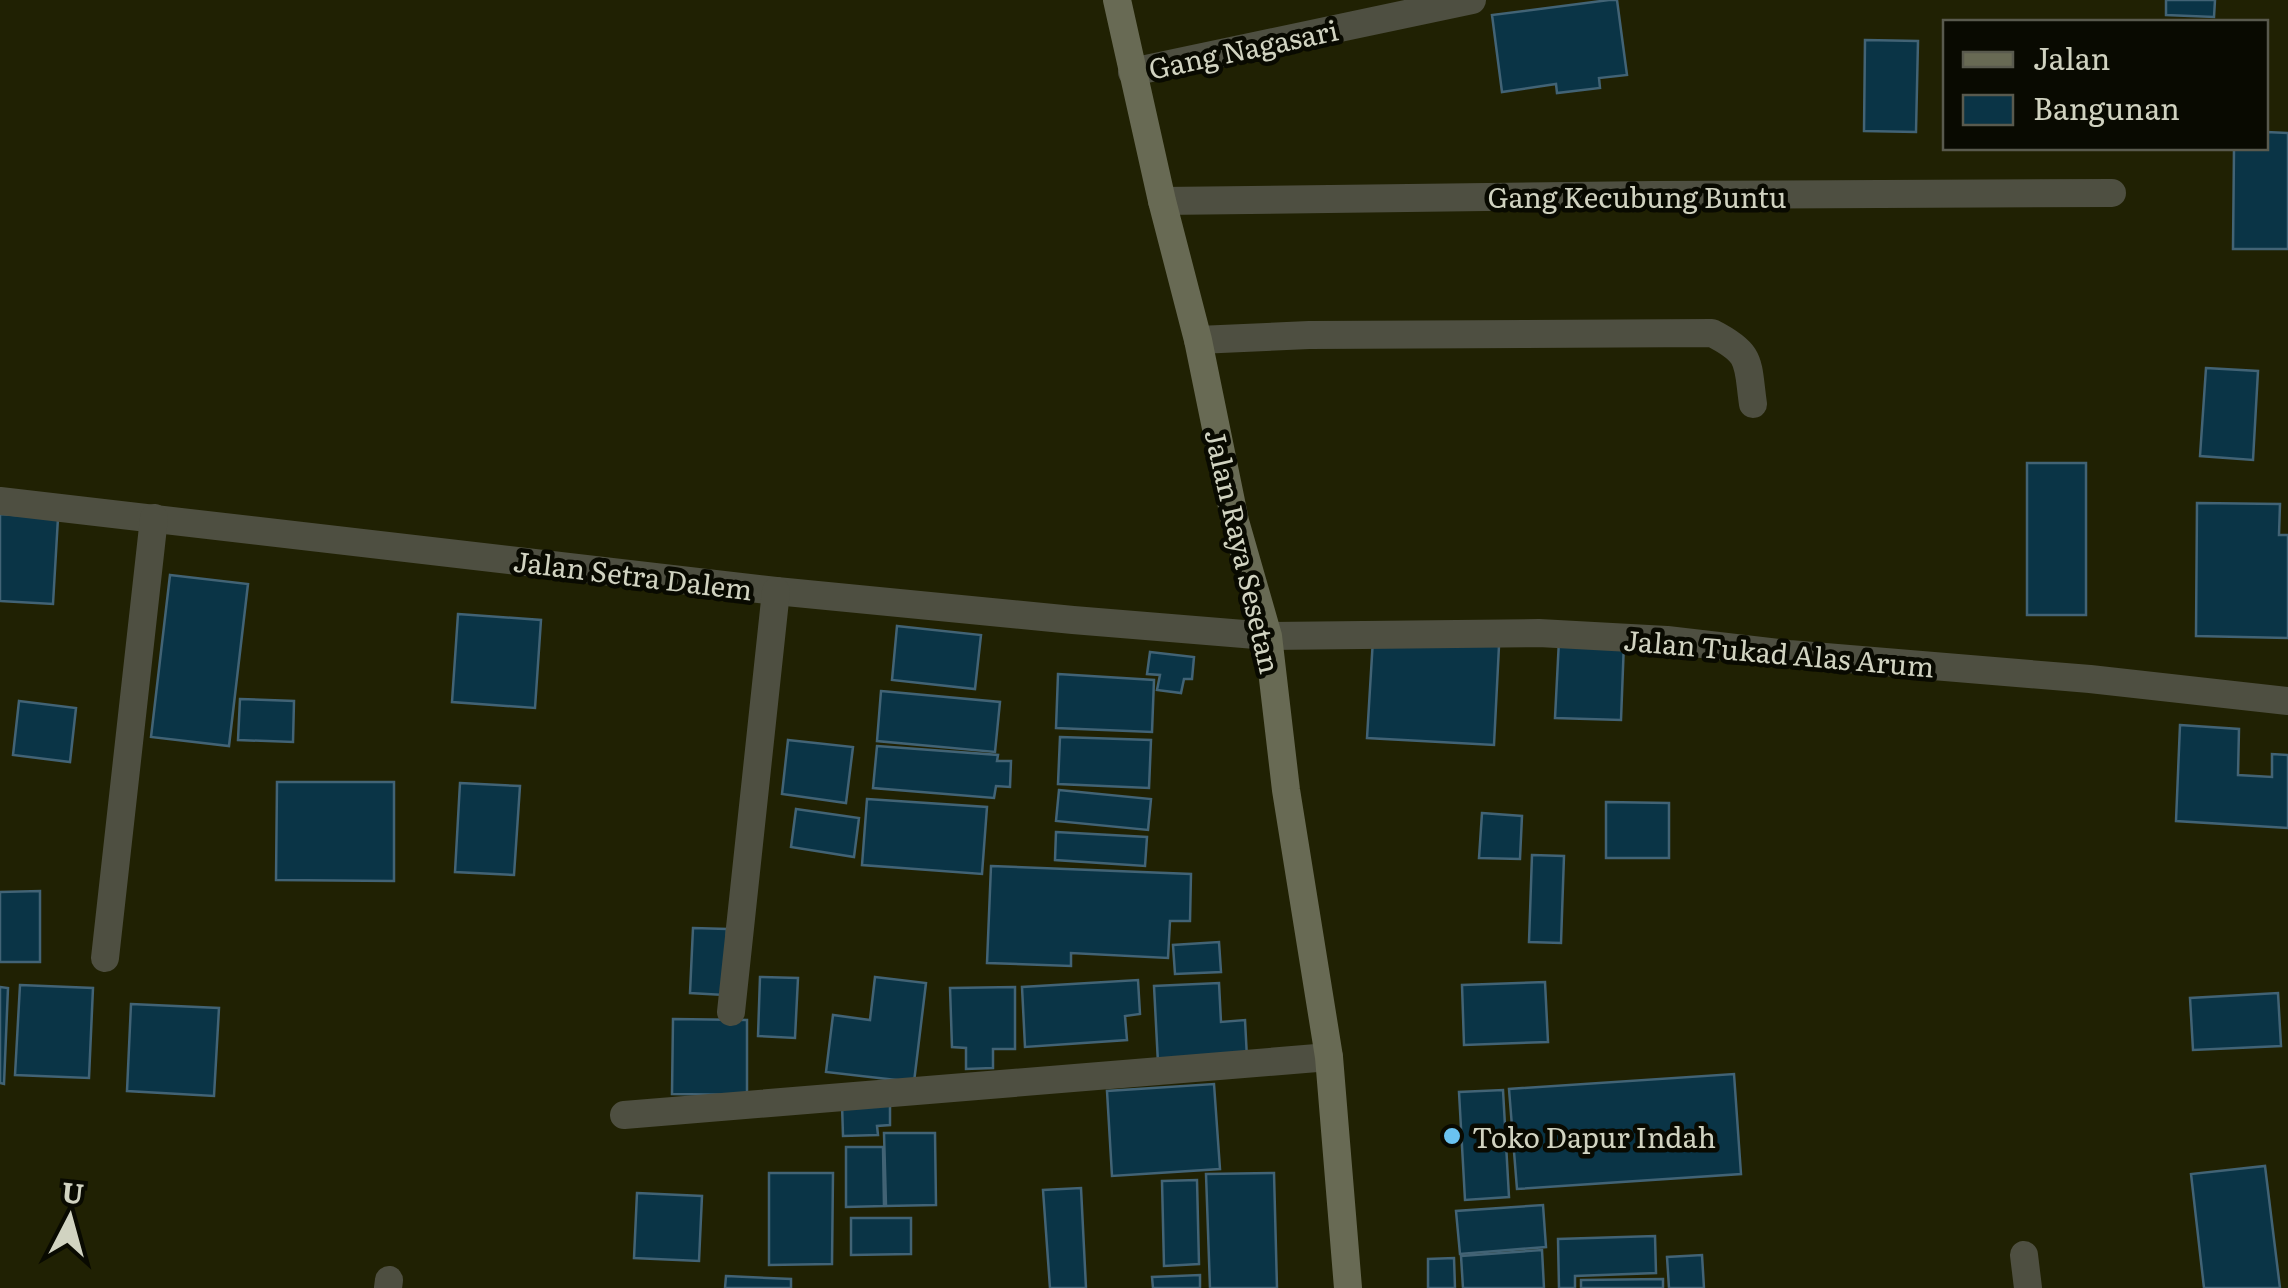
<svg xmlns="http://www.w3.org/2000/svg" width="2288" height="1288" font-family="Literata,serif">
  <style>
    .building { fill: #0a3446; stroke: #426375; stroke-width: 2.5 }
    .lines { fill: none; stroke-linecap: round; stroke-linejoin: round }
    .minor { stroke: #4e4f41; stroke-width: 28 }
    .secondary { stroke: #686a54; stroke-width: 28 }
    .poi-dot { fill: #6ac3f1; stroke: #090a01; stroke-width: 4 }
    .labels { text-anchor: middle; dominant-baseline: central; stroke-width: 9; stroke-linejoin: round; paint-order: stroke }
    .street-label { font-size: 28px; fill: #d1d3c1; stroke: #090a01 }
    .poi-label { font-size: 28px; fill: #d1d3c1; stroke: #090a01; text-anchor: start }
  </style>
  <rect width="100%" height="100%" fill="#202103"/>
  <!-- building -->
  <g class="building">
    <polygon points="1609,0 1617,0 1627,75 1599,78 1600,88 1557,93 1556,84 1502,92 1492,15"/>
    <polygon points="2166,0 2215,0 2214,17 2166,15"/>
    <polygon points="1865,40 1918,41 1916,132 1864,131"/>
    <polygon points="2266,132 2288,133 2288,249 2233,249 2234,148 2266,148"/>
    <polygon points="2206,368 2258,371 2253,460 2200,456"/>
    <rect x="2027" y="463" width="59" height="152"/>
    <polygon points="2197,503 2280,504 2279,535 2288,535 2288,638 2196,636"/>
    <polygon points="0,514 58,518 53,604 0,601"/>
    <polygon points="170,575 248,584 229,746 151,737"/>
    <polygon points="458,614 541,620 535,708 452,702"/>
    <polygon points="897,626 981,635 975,689 892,680"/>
    <polygon points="1373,639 1499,646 1494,745 1367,738"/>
    <polygon points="1559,640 1624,642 1621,720 1555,718"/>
    <polygon points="1150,652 1194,657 1192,679 1184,679 1181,693 1157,690 1160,675 1147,674"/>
    <polygon points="1058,674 1154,680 1152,732 1056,728"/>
    <polygon points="881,691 1000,702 995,752 877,741"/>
    <polygon points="240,699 294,701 293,742 238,740"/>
    <polygon points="19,701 76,708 70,762 13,755"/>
    <polygon points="2180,725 2239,729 2238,775 2272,777 2272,754 2288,755 2288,828 2176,821"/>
    <polygon points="1060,737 1151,740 1149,788 1058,784"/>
    <polygon points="788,740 853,747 846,803 782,794"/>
    <polygon points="877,746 998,755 997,761 1011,761 1010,787 996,786 994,798 873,788"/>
    <polygon points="277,782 394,782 394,881 276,880"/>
    <polygon points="460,783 520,786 514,875 455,872"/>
    <polygon points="1059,790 1151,799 1148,830 1056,821"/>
    <polygon points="867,799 987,807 982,874 862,865"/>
    <polygon points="1606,802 1669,803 1669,858 1606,858"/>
    <polygon points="796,809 859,818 854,857 791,847"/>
    <polygon points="1482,813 1522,816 1520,859 1479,858"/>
    <polygon points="1056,832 1147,837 1145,866 1055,860"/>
    <polygon points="1532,855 1564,856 1561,943 1529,942"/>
    <polygon points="991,866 1191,874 1190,921 1170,921 1168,958 1071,953 1071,966 987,963"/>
    <polygon points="40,891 40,962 0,962 0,892"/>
    <polygon points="693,928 727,929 724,995 690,993"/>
    <polygon points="1219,942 1221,972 1175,974 1173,945"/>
    <polygon points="760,977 798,978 795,1038 758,1036"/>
    <polygon points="875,977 926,983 914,1082 826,1072 833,1015 870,1020"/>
    <polygon points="1138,980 1140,1014 1125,1016 1127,1040 1025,1047 1022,987"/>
    <polygon points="1545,982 1548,1042 1464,1045 1462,985"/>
    <polygon points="1219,983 1221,1022 1245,1020 1247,1058 1158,1063 1154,986"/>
    <polygon points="20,985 93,988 89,1078 15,1075"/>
    <polygon points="0,987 8,988 4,1084 0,1083"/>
    <polygon points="1015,987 1015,1049 993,1049 993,1068 966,1069 966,1048 952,1047 950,988"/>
    <polygon points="2278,993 2281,1046 2193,1050 2190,998"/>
    <polygon points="131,1004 219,1008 214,1096 127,1091"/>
    <polygon points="673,1019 747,1020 747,1095 672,1094"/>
    <polygon points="1734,1074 1741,1174 1517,1189 1509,1089"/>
    <polygon points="1214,1084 1220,1169 1112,1176 1107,1091"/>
    <polygon points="1503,1090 1509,1197 1465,1200 1459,1092"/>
    <polygon points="890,1103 890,1125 877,1126 878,1135 843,1136 842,1104"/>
    <polygon points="884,1133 935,1133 936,1205 886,1206"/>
    <polygon points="846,1147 883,1147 884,1206 846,1207"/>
    <polygon points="2265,1166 2280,1288 2204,1288 2191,1174"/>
    <polygon points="769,1173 833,1173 832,1264 769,1265"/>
    <polygon points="1274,1173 1277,1288 1210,1288 1206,1174"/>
    <polygon points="1197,1180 1199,1264 1164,1266 1162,1181"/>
    <polygon points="1081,1188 1086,1288 1050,1288 1043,1190"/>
    <polygon points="637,1193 702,1196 699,1261 634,1258"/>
    <polygon points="1543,1205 1546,1247 1460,1254 1456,1211"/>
    <polygon points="851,1218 911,1218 911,1254 851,1255"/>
    <polygon points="1655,1236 1656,1273 1575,1276 1575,1288 1559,1288 1558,1239"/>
    <polygon points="1542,1250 1544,1288 1463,1288 1461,1256"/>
    <polygon points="1702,1255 1704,1288 1669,1288 1667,1257"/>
    <polygon points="1454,1258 1455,1288 1428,1288 1428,1259"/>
    <polygon points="1200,1275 1200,1288 1153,1288 1152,1277"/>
    <polygon points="726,1276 791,1279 791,1288 725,1288"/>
    <polygon points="1663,1279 1663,1288 1581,1288 1581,1280"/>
  </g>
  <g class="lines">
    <!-- minor -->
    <g class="minor">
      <polyline points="1132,72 1472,0"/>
      <polyline points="1162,201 1654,195 2112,193"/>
      <path d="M 1198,340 L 1309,335 L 1712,333 C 1753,354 1747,362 1753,404"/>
      <polyline points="0,501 776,591 1073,620 1268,636 1539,633 1667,640 1789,654 2090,679 2288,701"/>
      <polyline points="105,958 154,518"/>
      <polyline points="731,1012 776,591"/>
      <polyline points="624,1115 1329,1057"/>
      <polyline points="2024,1255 2028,1288"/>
      <polyline points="388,1288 389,1280"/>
    </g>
    <!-- secondary -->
    <polyline class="secondary" points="1117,0 1162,201 1198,340 1235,521 1268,636 1286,790 1329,1057 1348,1288"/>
  </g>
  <!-- markers -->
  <circle class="poi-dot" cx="1452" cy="1136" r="10"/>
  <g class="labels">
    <!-- street labels -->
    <g class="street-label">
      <text transform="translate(1243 48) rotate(-12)">Gang Nagasari</text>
      <text x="1637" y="196">Gang Kecubung Buntu</text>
      <text transform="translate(1244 551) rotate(77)">Jalan Raya Sesetan</text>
      <text transform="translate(633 574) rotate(7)">Jalan Setra Dalem</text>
      <text transform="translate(1779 652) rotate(5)">Jalan Tukad Alas Arum</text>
    </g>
    <!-- poi labels -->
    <g class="poi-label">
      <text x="1472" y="1136">Toko Dapur Indah</text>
    </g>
  </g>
  <!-- legend -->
  <rect x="1943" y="20" width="325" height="130" fill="#090a01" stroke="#595a4e" stroke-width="2.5"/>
  <rect x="1963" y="52" width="50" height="15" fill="#686a54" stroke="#595a4e" stroke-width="2.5"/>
  <text x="2033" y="70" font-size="30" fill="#d1d3c1">Jalan</text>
  <rect x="1963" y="95" width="50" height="30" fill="#0a3446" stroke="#595a4e" stroke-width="2.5"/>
  <text x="2033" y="120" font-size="30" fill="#d1d3c1">Bangunan</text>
  <!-- north arrow -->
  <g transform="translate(70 1218) rotate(6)" stroke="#090a01" stroke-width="8" paint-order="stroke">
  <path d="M0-8L18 38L0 25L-18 38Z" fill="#d1d3c1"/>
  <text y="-15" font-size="28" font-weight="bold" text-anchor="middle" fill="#d1d3c1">U</text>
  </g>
</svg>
